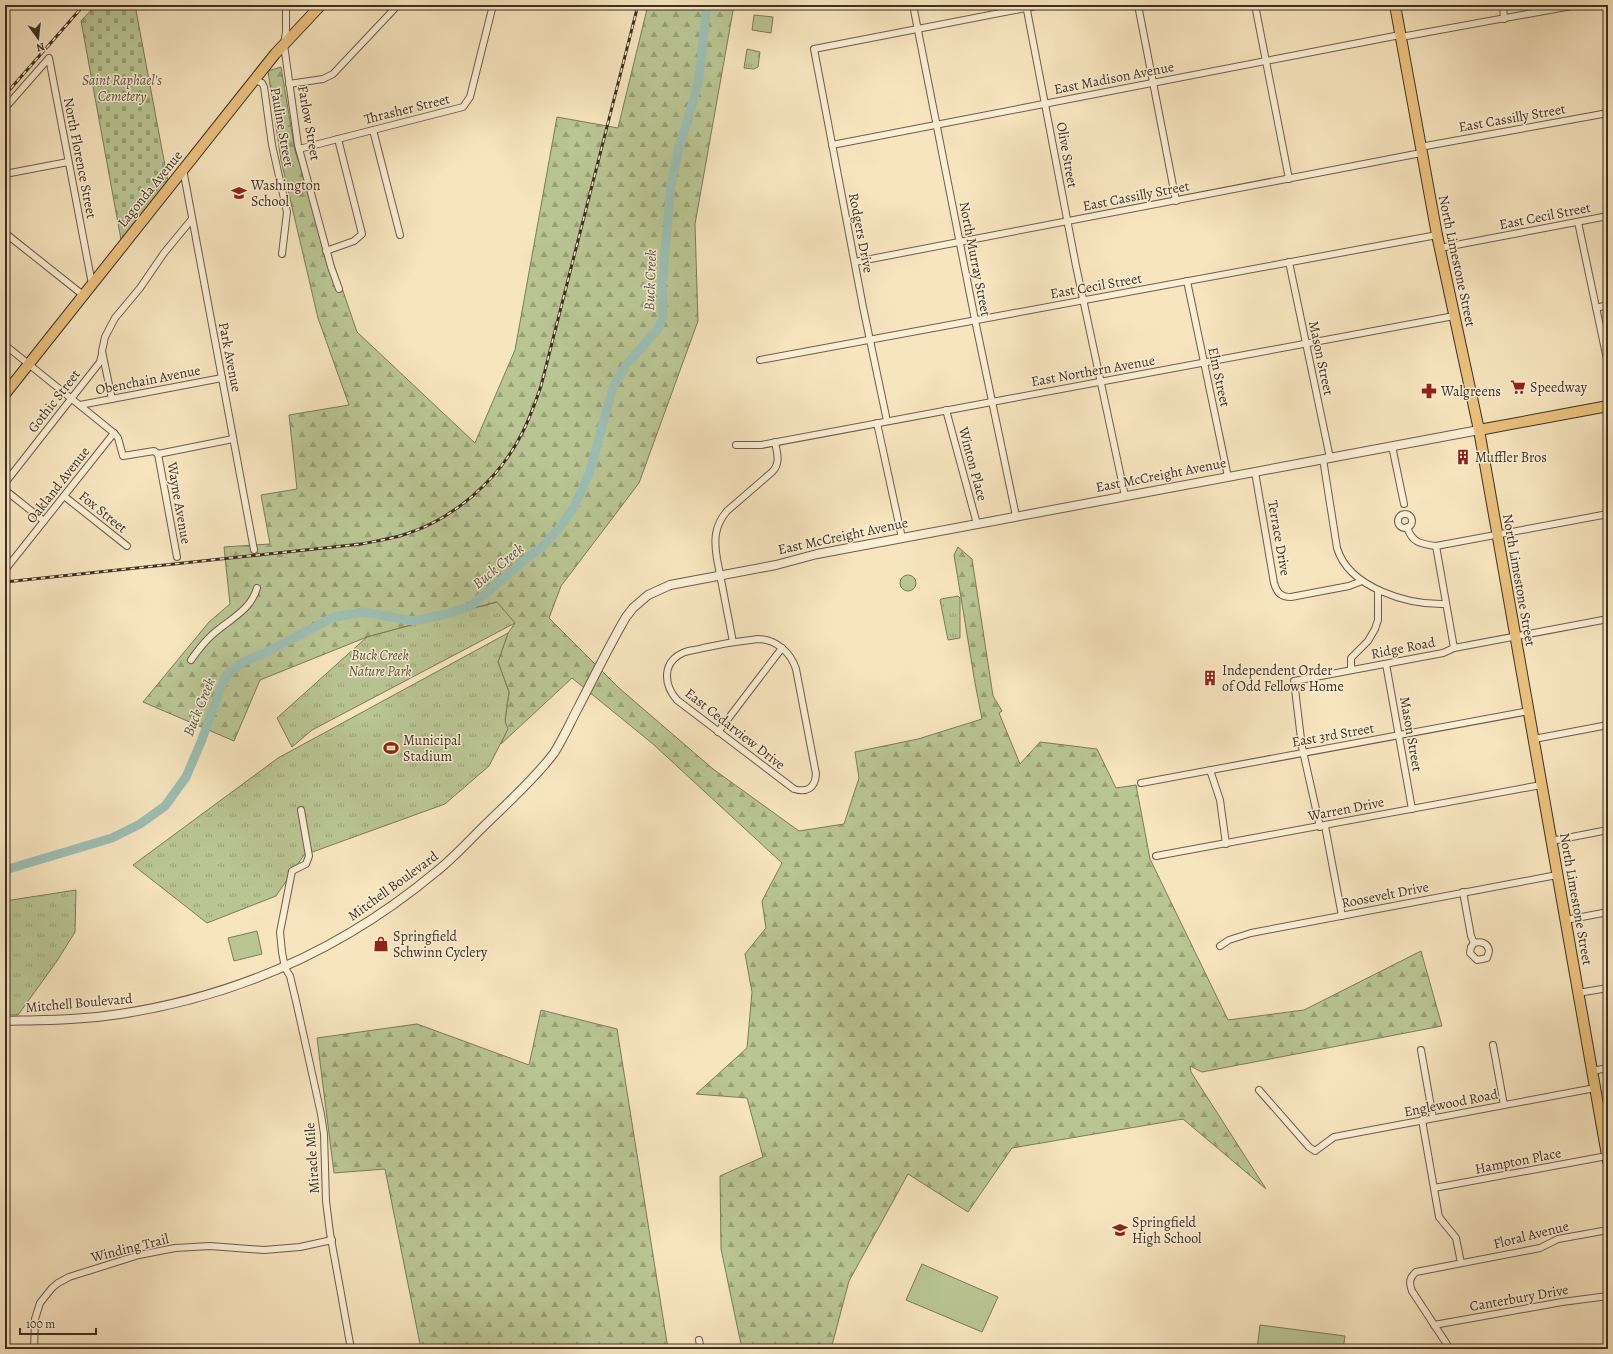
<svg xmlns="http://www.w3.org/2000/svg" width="1613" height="1354" font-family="Alegreya,serif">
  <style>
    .grass { fill: #bac594; stroke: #7c7a5b }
    .forest { fill: url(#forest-firs); stroke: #7c7a5b }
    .cemetery { fill: url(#cemetery-stones); stroke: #7c7a5b }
    .park { fill: url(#park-tufts); stroke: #7c7a5b }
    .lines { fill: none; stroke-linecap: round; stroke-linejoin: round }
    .river { stroke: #9dbfb4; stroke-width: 9 }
    .minor-casing { stroke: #6c5c49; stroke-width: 8 }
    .tertiary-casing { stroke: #6c5c49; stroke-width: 10 }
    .primary-casing { stroke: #3e2f22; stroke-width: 12 }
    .minor { stroke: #faeed5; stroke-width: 6 }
    .tertiary { stroke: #faeed5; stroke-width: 8 }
    .primary { stroke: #ecc280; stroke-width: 10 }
    .rail-casing { stroke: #3e2f22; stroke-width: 3 }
    .rail { stroke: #faeed5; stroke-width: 1.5; stroke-dasharray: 4.5; stroke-linecap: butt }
    .labels { text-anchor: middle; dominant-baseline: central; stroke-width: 3; stroke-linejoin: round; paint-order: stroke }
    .street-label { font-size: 14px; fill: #3e2f22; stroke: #faeed5 }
    .park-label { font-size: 14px; font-style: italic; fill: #5d543e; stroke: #faeed5 }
    .poi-label { font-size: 14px; fill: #3e2f22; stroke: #faeed5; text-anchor: start }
    .water-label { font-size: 15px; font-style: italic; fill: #565346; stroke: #faeed5 }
  </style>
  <defs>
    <pattern id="forest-firs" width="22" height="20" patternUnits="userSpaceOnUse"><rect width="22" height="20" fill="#bac594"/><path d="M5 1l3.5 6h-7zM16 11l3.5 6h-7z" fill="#99a078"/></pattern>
    <pattern id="cemetery-stones" width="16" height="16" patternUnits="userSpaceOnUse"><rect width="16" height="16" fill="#bac594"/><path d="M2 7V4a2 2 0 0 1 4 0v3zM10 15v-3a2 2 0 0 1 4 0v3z" fill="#99a078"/></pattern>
    <pattern id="park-tufts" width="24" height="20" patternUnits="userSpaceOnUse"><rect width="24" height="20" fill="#bac594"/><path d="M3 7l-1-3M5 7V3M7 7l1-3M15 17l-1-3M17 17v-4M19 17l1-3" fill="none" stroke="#99a078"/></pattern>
  </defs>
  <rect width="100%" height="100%" fill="#f7e5bf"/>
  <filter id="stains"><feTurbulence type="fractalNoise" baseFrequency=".005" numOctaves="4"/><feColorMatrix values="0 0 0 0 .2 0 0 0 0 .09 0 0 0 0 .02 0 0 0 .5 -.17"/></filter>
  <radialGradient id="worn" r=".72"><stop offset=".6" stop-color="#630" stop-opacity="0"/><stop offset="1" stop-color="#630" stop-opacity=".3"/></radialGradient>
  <!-- grass -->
  <g class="grass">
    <polygon points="754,15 773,17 771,33 752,30"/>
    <circle cx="908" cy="583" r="8"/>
    <polygon points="257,931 262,954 234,961 228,938"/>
    <polygon points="922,1264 998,1297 982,1332 906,1300"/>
    <polygon points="1260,1325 1345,1336 1343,1349 1257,1349"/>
  </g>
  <!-- forest -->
  <g class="forest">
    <polygon points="648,5 734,5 695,224 698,321 639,483 561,586 549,618 619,688 713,769 799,831 844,824 859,778 855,752 918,739 982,719 975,683 954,555 958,547 972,559 993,696 1002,711 999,713 1020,764 1040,742 1097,749 1116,788 1136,785 1150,859 1228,1020 1304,1010 1421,951 1442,1026 1202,1072 1190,1066 1191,1072 1266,1189 1183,1119 1012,1148 968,1212 908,1174 849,1281 831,1349 742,1349 721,1249 720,1176 763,1157 747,1098 696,1094 747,1048 752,992 745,954 766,928 762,901 782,863 653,744 572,678 501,744 506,732 505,721 509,692 498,662 508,633 515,623 496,602 367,637 260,680 234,741 143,702 209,622 230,604 224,547 270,544 261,495 297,489 289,415 349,405 318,318 281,160 268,71 281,67 295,151 357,332 475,443 515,350 557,117 618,128"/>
    <polygon points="541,1010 617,1029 668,1349 421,1349 385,1169 334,1173 317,1038 417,1024 529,1065"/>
  </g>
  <!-- cemetery -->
  <polygon class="cemetery" points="96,5 135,5 169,187 122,245 81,21"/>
  <!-- park -->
  <g class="park">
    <polygon points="747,49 760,52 758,67 754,69 744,68"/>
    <polygon points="958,596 960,598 960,638 948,640 940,600 941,599"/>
    <polygon points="497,602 515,623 312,730 292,747 277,718 367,637"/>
    <polygon points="508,633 498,662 509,692 505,721 508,729 489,766 445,804 304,855 276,896 207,923 133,865 278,758"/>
    <polygon points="76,890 75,932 57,961 18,1015 5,1015 5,901"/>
  </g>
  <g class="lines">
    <!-- river -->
    <polyline class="river" points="5,870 112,838 140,824 165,806 186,777 201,742 220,690 227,675 243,662 267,652 334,617 363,612 413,621 443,615 471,606 521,563 542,547 561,526 574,507 590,471 613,387 626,365 657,330 663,318 662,286 671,184 679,147 689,116 699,79 707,5"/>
    <!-- minor casing -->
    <g class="minor-casing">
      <g id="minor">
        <polyline points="286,5 286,32 284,45 298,145 331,267 339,289"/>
        <polyline points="913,5 975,320 1016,516"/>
        <polyline points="1026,5 1076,266 1125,496"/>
        <polyline points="1138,5 1176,201"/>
        <polyline points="1255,5 1289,179"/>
        <polyline points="1503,5 1504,19"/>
        <polyline points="1401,37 1577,5"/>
        <polyline points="255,80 262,83 264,87 272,145 287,212 282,254"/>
        <polyline points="289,84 323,79 333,74 398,5"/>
        <polyline points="5,108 49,58 92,284"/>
        <polyline points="373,130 400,235"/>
        <polyline points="832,145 1400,35"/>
        <polyline points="1420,147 1608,113"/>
        <polyline points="299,149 463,107 470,97 493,5"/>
        <polyline points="183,169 254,550"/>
        <polyline points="5,174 68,162"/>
        <polyline points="1578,222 1608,364"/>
        <polyline points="5,233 83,295"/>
        <polyline points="1440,248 1608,216"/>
        <polyline points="326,251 354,241 362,234 338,139"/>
        <polyline points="855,262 1421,153"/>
        <polyline points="1289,262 1330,458"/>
        <polyline points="1187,281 1228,477"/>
        <polyline points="1596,308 1608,305"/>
        <polyline points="5,345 114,433 118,438 123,456 154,451 158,454"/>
        <polyline points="760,360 1437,235"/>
        <polyline points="112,399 102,351 105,337 115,318 140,288 164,253 192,219"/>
        <polyline points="80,405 222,378"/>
        <polyline points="946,410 977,524"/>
        <polyline points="887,421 863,307 814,49 1041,5"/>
        <polyline points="877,423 902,538"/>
        <polyline points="736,445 761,445 1454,316"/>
        <polyline points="1392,446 1404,504"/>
        <polyline points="158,454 177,557"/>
        <polyline points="158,454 233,439"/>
        <path d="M 1323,459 L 1337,548 C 1349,588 1408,605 1445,604"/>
        <path d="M 1255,472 L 1274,583 C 1277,593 1281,597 1291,597 L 1349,586 L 1362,581"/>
        <polyline points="5,483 89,376 100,362 102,354"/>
        <polyline points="5,490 44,521"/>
        <polyline points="64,496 127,546"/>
        <circle cx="1405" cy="521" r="7"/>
        <path d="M 1407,527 C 1412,543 1421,544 1436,546 L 1608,514"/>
        <polyline points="1436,546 1454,648"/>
        <polyline points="5,570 114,433"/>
        <path d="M 758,639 C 776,639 791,653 796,669 L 816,774 C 815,788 807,793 794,789 L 677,700 C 663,684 662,661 685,652 C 690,650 697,650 703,648 C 721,644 739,641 758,639 Z"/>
        <path d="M 733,642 L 717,559 C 714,541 714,526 727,511 L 772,472 C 781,463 777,453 775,442"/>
        <path d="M 191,660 C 198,650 205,641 213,634 C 230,619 251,610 257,588"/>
        <polyline points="1386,664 1412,809"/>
        <polyline points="1351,670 1351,658 1368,641 1375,629 1378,620 1378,590"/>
        <polyline points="718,732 782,648"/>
        <polyline points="1534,739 1608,725"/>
        <polyline points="1210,770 1220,800 1226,844"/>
        <polyline points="1141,783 1529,711"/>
        <polyline points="301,810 309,856 306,864 292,871 280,932 282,952 285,968 290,976 296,1001 321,1114 324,1134 326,1201 330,1233 351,1349"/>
        <polyline points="1325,826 1342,916"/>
        <polyline points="1320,827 1302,747 1294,681 1443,653 1454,648 1608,619"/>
        <polyline points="1551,841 1608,830"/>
        <polyline points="1156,856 1541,785"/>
        <path d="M 1463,892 L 1471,936 L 1474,943 L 1471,947 L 1470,953 L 1477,960 L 1487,958 L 1489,951 C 1488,943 1481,941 1474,943"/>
        <polyline points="1566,920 1608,912"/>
        <polyline points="1220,946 1229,940 1251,933 1557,875"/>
        <polyline points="1578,993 1608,988"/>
        <polyline points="1493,1045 1504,1105"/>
        <polyline points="1421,1050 1433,1118"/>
        <polyline points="1592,1071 1608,1068"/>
        <polyline points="1259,1090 1309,1147 1315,1151 1334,1137 1595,1088"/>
        <polyline points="1422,1120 1439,1217 1456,1238 1461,1263"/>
        <polyline points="1434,1188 1607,1156"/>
        <polyline points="1434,1325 1562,1302 1608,1296"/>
        <polyline points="699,1340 701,1349"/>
        <polyline points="34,1349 35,1319 40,1303 52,1288 58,1283 69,1277 139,1255 175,1248 210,1246 264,1250 300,1247 332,1240"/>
        <path d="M 1450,1349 L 1412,1291 C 1409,1283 1409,1278 1416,1272 L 1540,1248 L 1558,1239 L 1608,1230"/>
      </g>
    </g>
    <!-- tertiary casing -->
    <g class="tertiary-casing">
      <path id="tertiary" d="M 5,1021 C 43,1020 82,1020 120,1014 C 238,996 345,948 437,871 C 452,859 466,844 480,830 C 503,807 535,779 554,753 C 563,739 570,723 578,708 C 594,677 609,646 626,617 L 633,608 L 648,595 L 670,585 L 776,565 L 817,554 L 1479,430"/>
    </g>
    <!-- primary casing -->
    <g class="primary-casing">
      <g id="primary">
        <polyline points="1395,5 1437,235 1479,430 1608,1161"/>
        <polyline points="5,394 275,54 321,5"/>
        <polyline points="1479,430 1608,406"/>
      </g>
    </g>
    <!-- minor -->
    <use href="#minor" class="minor"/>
    <!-- tertiary -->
    <use href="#tertiary" class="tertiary"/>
    <!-- primary -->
    <use href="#primary" class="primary"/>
    <!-- rail casing -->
    <g class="rail-casing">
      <g id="rail">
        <polyline points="5,95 84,5"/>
        <path d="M 5,582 L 361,544 C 376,541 391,539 406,534 C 453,519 497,481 520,437 C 529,421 535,403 541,386 L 638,5"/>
      </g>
    </g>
    <!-- rail -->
    <use href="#rail" class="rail"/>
  </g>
  <!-- icons -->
  <defs>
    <g id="school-bare" transform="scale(1.2)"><path d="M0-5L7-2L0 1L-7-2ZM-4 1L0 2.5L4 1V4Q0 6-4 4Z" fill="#8f2418" stroke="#faeed5" stroke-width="2.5" paint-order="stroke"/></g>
    <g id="supermarket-bare" transform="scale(1.2)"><path d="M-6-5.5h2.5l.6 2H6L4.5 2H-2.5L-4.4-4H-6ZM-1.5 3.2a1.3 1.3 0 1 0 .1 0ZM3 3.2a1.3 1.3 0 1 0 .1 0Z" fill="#8f2418" stroke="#faeed5" stroke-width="2.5" paint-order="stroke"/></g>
    <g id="pharmacy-bare" transform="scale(1.2)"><path d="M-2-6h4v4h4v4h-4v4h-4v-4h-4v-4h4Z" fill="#8f2418" stroke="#faeed5" stroke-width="2.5" paint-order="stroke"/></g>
    <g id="building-bare" transform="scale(1.2)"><path d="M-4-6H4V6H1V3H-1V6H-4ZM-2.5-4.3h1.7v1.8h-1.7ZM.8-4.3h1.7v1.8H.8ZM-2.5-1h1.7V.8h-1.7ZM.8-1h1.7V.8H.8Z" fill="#8f2418" stroke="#faeed5" stroke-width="2.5" paint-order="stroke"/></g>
    <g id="stadium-bare" transform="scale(1.2)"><path d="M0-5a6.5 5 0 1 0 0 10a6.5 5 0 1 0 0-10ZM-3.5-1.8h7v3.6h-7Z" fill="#8f2418" stroke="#faeed5" stroke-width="2.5" paint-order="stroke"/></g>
    <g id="shop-bare" transform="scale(1.2)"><path d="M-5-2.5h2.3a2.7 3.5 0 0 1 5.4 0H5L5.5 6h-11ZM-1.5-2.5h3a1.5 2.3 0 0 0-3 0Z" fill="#8f2418" stroke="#faeed5" stroke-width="2.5" paint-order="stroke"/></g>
  </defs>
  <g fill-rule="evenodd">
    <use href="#school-bare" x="239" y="193"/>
    <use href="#supermarket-bare" x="1518" y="387"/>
    <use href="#pharmacy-bare" x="1429" y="391"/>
    <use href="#building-bare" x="1463" y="457"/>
    <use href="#building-bare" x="1210" y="678"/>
    <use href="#stadium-bare" x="391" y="748"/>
    <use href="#shop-bare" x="381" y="944"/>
    <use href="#school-bare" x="1120" y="1230"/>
  </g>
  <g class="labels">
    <!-- street labels -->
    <g class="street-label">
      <text transform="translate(1114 78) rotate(-11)">East Madison Avenue</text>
      <text transform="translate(407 109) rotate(-14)">Thrasher Street</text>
      <text transform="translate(1512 118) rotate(-10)">East Cassilly Street</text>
      <text transform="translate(309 123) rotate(80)">Farlow Street</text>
      <text transform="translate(282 127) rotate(80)">Pauline Street</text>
      <text transform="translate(1067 155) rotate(80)">Olive Street</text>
      <text transform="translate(80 158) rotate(79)">North Florence Street</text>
      <text transform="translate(150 189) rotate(-51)">Lagonda Avenue</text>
      <text transform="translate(1136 196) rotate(-11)">East Cassilly Street</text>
      <text transform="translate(1545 216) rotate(-11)">East Cecil Street</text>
      <text transform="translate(861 233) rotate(79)">Rodgers Drive</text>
      <text transform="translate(975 259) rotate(79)">North Murray Street</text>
      <text transform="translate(1457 261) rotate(78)">North Limestone Street</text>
      <text transform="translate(1096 286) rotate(-10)">East Cecil Street</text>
      <text transform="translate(230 357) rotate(79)">Park Avenue</text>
      <text transform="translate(1321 358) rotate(78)">Mason Street</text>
      <text transform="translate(1093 371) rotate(-10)">East Northern Avenue</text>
      <text transform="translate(1219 377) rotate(78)">Elm Street</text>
      <text transform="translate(148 380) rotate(-11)">Obenchain Avenue</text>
      <text transform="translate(54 401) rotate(-52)">Gothic Street</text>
      <text transform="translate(973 464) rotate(75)">Winton Place</text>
      <text transform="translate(1161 475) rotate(-11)">East McCreight Avenue</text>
      <text transform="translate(58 485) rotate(-52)">Oakland Avenue</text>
      <text transform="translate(179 503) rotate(80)">Wayne Avenue</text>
      <text transform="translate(103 512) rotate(39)">Fox Street</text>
      <text transform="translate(843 536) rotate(-12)">East McCreight Avenue</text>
      <text transform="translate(1279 538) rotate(80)">Terrace Drive</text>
      <text transform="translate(1519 580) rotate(80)">North Limestone Street</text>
      <text transform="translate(1403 648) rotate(-11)">Ridge Road</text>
      <text transform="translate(735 729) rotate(38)">East Cedarview Drive</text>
      <text transform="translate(1411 734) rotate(80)">Mason Street</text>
      <text transform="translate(1333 735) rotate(-10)">East 3rd Street</text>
      <text transform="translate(1346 809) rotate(-11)">Warren Drive</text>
      <text transform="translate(393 886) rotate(-36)">Mitchell Boulevard</text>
      <text transform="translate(1385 895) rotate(-11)">Roosevelt Drive</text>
      <text transform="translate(1576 899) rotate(80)">North Limestone Street</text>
      <text transform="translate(79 1003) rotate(-5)">Mitchell Boulevard</text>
      <text transform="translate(1451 1103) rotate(-11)">Englewood Road</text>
      <text transform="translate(312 1158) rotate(-94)">Miracle Mile</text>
      <text transform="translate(1518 1161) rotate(-11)">Hampton Place</text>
      <text transform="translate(1531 1235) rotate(-14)">Floral Avenue</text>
      <text transform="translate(130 1248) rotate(-14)">Winding Trail</text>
      <text transform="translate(1519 1298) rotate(-10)">Canterbury Drive</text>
    </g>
    <!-- park labels -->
    <g class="park-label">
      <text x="122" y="80">Saint Raphael's<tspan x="122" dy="16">Cemetery</tspan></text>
      <text x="380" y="655">Buck Creek<tspan x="380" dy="16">Nature Park</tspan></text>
    </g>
    <!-- poi labels -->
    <g class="poi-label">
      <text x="251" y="185">Washington<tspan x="251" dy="16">School</tspan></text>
      <text x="1530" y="387">Speedway</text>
      <text x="1441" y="391">Walgreens</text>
      <text x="1475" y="457">Muffler Bros</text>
      <text x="1222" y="670">Independent Order<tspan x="1222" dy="16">of Odd Fellows Home</tspan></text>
      <text x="403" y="740">Municipal<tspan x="403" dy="16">Stadium</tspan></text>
      <text x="393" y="936">Springfield<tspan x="393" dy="16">Schwinn Cyclery</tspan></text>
      <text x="1132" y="1222">Springfield<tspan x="1132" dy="16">High School</tspan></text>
    </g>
    <!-- water labels -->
    <g class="water-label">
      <text transform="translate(650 280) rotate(-88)">Buck Creek</text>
      <text transform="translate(498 566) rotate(-40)">Buck Creek</text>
      <text transform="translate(199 707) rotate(-68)">Buck Creek</text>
    </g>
  </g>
  <!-- margin -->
  <rect width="1613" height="1354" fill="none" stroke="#f7e5bf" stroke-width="20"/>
  <rect x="6" y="6" width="1601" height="1342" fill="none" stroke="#3e2f22" stroke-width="2"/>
  <rect x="10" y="10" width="1593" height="1334" fill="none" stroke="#3e2f22"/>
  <!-- north arrow -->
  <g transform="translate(38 38) rotate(165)" stroke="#faeed5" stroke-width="3" paint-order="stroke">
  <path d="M0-3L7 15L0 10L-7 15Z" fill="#3e2f22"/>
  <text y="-6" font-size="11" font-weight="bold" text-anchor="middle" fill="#3e2f22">N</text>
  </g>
  <!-- scale -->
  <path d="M20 1328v6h76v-6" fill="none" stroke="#3e2f22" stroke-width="2"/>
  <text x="26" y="1328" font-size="12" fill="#3e2f22" stroke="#faeed5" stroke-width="3" paint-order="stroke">100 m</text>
  <rect width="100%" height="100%" filter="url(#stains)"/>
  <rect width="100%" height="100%" fill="url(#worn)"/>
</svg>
